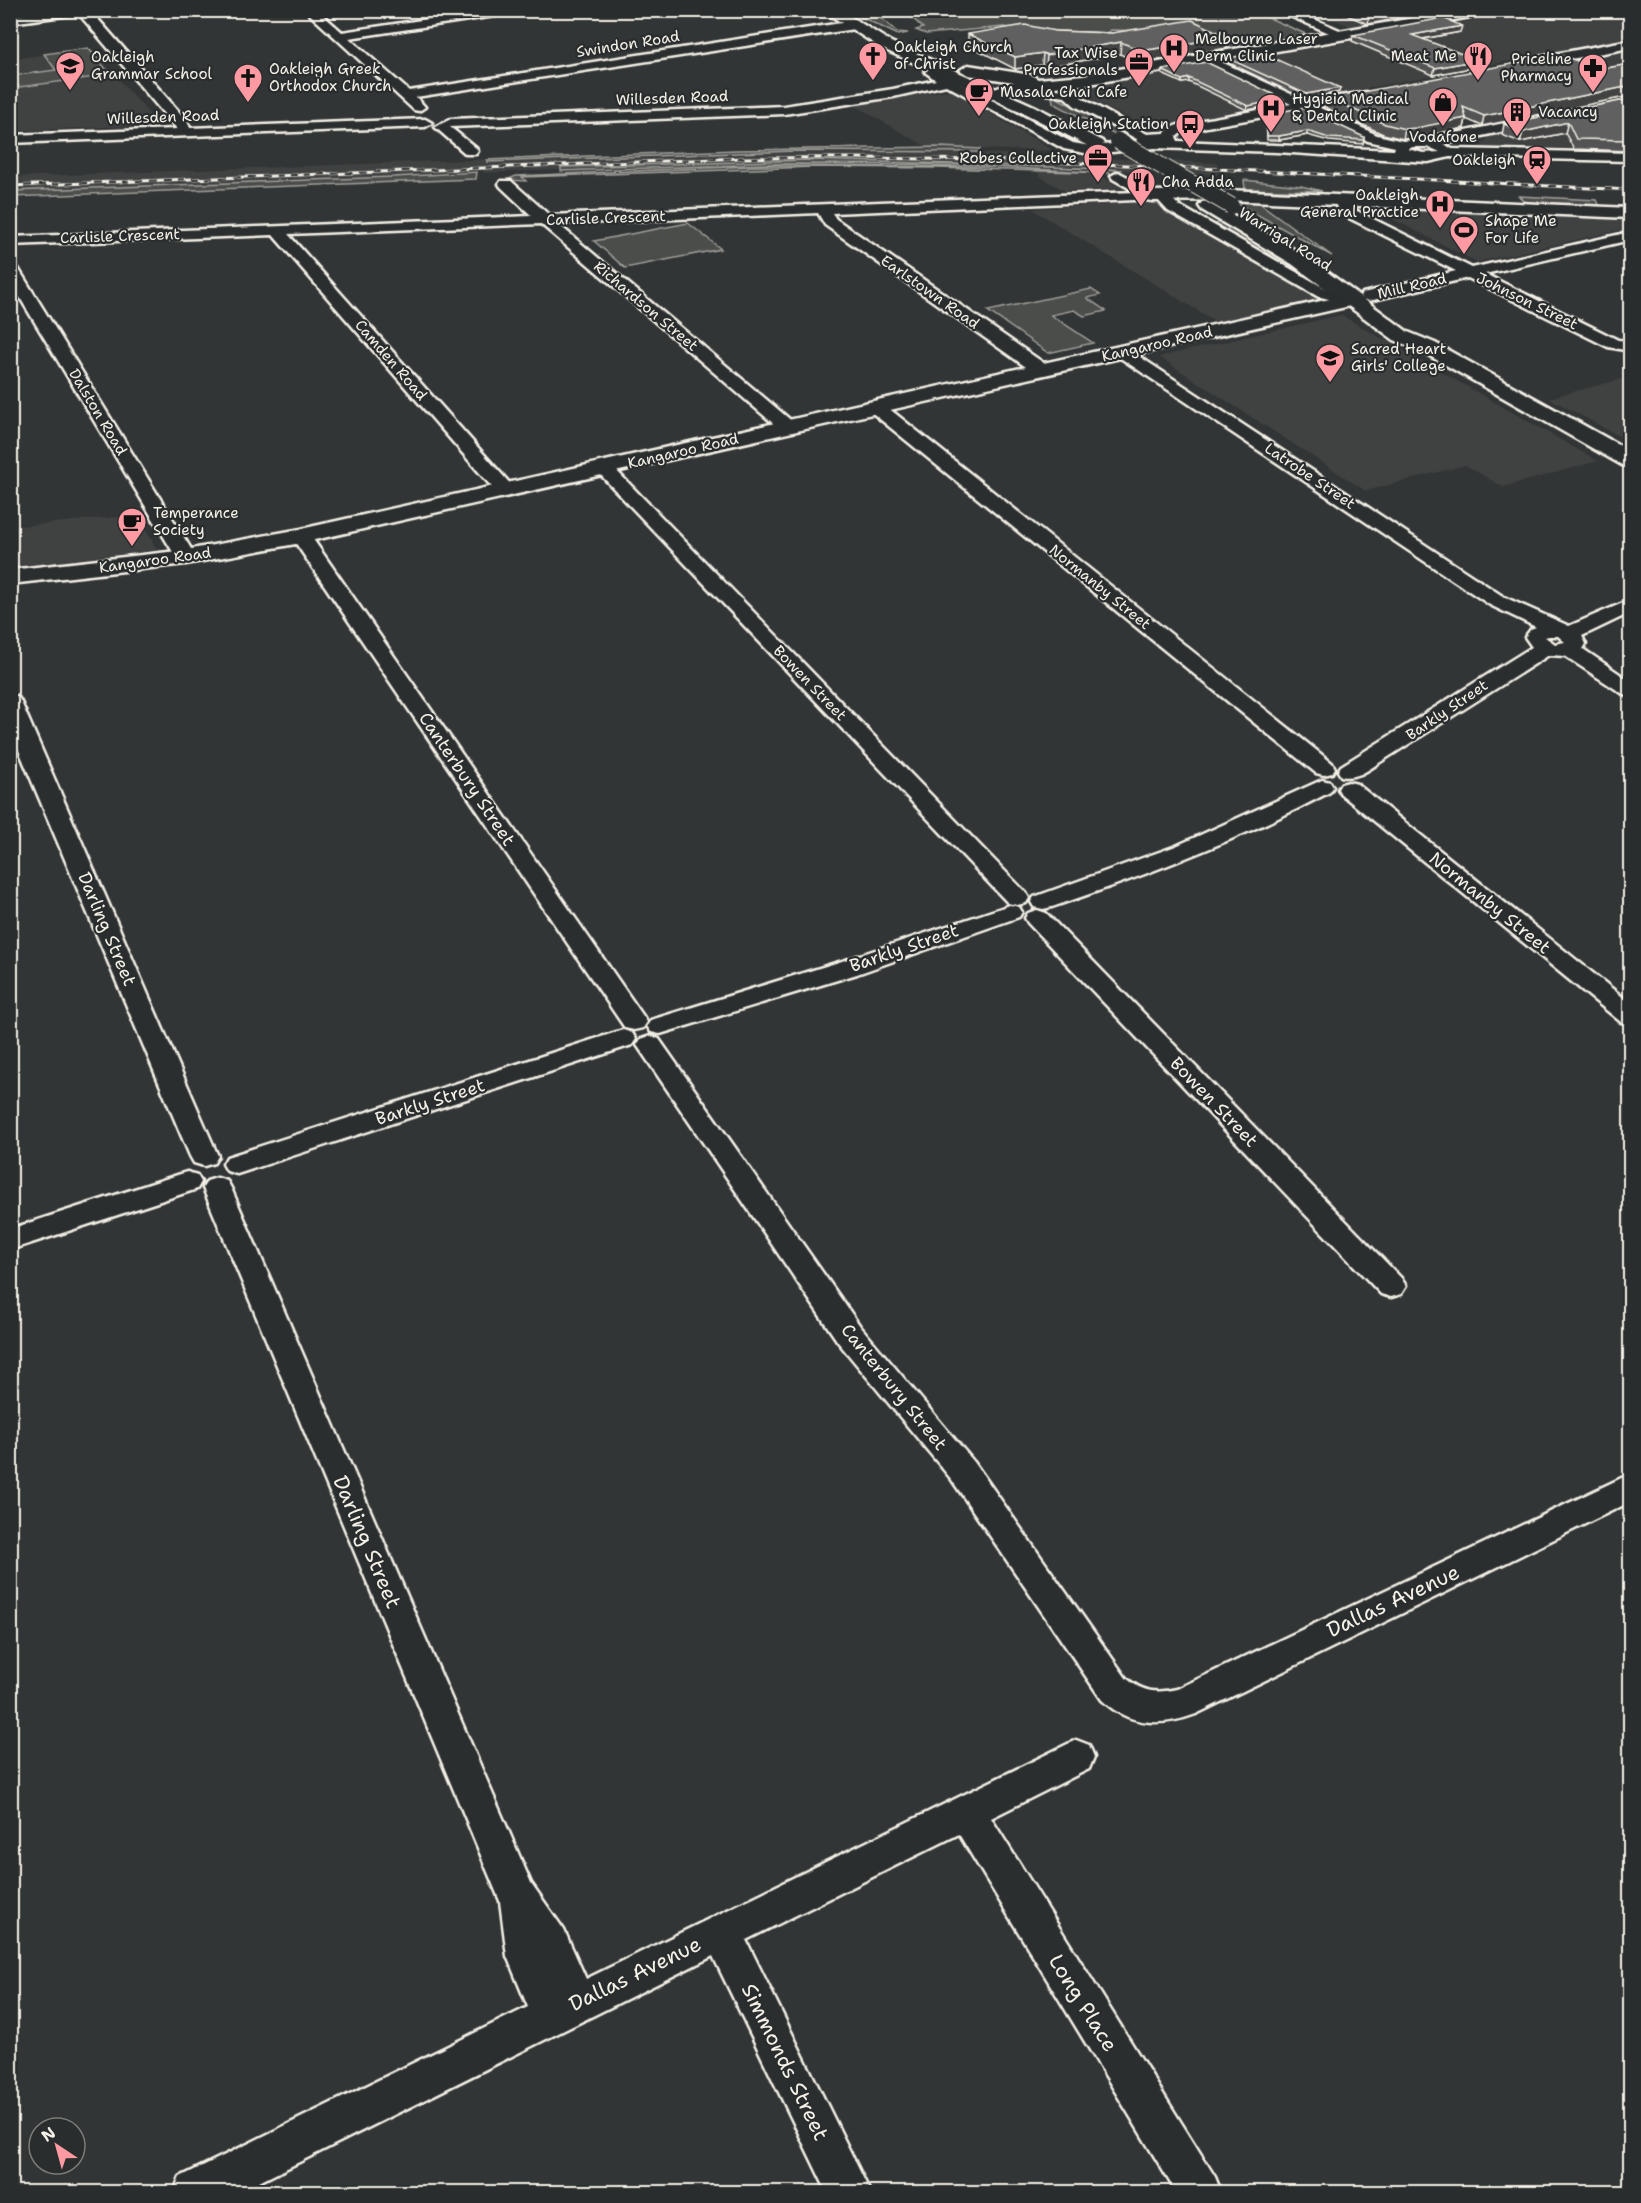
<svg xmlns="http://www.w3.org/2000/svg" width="1641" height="2203" font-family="'Shantell Sans',sans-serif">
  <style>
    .built { fill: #404242 }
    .green { fill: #4b4d4c; stroke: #a09f9a; stroke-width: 1.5 }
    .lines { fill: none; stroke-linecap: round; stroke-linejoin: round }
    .street-casing { stroke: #f4f1e8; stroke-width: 5 }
    .secondary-casing { stroke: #f4f1e8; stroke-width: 5 }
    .highway-casing { stroke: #f4f1e8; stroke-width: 5 }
    .street { fill: #2a2d2e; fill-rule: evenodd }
    .secondary { fill: #2a2d2e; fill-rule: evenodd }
    .highway { fill: #2a2d2e; fill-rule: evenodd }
    .rail-casing { stroke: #f4f1e8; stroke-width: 3 }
    .rail { stroke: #2a2d2e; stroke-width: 2; stroke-dasharray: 7; stroke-linecap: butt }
    .highway-bridge-casing { stroke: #f4f1e8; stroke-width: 18; stroke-linecap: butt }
    .highway-bridge { stroke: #2a2d2e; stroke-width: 16 }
    .wall { fill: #525352; stroke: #f4f1e8; stroke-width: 1.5 }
    .shaded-wall { fill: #424342; stroke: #f4f1e8; stroke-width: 1.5 }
    .building { fill: #5f605f; stroke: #f4f1e8; stroke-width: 1.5 }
    .labels { text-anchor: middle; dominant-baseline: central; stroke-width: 4.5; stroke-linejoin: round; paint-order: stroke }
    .far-poi-label { font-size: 15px; fill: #f4f1e8; stroke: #2a2d2e; text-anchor: start }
    .far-street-label { font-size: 15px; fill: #f4f1e8; stroke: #2a2d2e }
    .street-label { font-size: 18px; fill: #f4f1e8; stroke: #2a2d2e }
    .near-street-label { font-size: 21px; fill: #f4f1e8; stroke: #2a2d2e }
  </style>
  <rect width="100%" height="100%" fill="#323535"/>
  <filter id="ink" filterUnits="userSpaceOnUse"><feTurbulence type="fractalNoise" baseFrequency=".0167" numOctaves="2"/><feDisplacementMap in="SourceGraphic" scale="12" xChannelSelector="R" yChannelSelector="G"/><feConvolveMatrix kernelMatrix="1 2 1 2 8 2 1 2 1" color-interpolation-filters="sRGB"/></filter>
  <g filter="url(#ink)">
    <!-- built -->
    <g class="built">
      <polygon points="1312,11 1451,11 1353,27"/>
      <polygon points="1527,11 1630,11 1630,38 1310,99 1236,63 1238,61"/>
      <polygon points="91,48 159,125 11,131 10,55 13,59"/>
      <polygon points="1630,51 1630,69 1604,75 1567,63"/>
      <polygon points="1202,67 1212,68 1286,103 1147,128 1073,90"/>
      <polygon points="950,90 1054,151 980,149 979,153 1218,163 1217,175 986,164 754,163 484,173 483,170 394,177 11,191 10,177 709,151 930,149 851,103"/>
      <polygon points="1630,108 1630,153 1481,147 1488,137"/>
      <polygon points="1035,169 1093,172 1123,189 1065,191 1041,177"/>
      <polygon points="1153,201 1332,302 1223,326 1032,209"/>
      <polygon points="1375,208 1630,220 1630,228 1477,262 1373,209"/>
      <polygon points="1341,315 1598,461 1503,487 1465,465 1366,491 1159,357"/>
      <polygon points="1630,377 1630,442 1549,398"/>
      <polygon points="137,515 157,550 12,567 11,564 11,527"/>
    </g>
    <!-- green -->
    <g class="green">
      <polygon points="849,11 881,11 871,14 882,19 897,32 908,33 898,35"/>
      <polygon points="899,11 1253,11 1308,35 1227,49 1190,32 1111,30 1103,35 1090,38 1003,27 926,34 916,30 923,28 909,15"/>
      <polygon points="88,48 111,75 19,87 15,81 11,82 11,73 17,73 19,75 56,70 44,54"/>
      <polygon points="981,94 1013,107 1085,144 1065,140"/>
      <polygon points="1052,95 1132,138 1129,142 1053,103"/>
      <polygon points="941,147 980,149 979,152 795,151 487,162 487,160 736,150"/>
      <path d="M 812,160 C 915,163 1019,165 1122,170 L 994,165 L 771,164 L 561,171 L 561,167 Z"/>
      <polygon points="751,166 995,167 1111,173 936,168 814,167 522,177 526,181 507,180 516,176"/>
      <polygon points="477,172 476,179 11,197 11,191 394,177"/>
      <polygon points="1244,180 1301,186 1322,191 1245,189"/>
      <polygon points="1519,196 1597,200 1600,207 1533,203 1524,201"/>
      <polygon points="1233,201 1258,202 1332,256"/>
      <polygon points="1224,222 1287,261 1322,286 1214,224"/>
      <polygon points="688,223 721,249 625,268 594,241"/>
      <polygon points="1091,289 1100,295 1087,298 1106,311 1084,316 1074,310 1051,315 1093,343 1048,353 988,311"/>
    </g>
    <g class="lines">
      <!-- street casing -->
      <g class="street-casing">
        <g id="street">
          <polygon points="55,10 90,10 187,121 190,128 425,119 432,123 425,127 10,143 10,135 177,129 79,14 10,23 10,16"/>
          <polygon points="305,10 317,10 342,32 488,10 520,10 515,13 349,38 409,91 854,21 860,25 854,29 416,97 425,107 419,111 414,110"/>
          <polygon points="1276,10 1293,10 1351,35 1349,38 1341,38"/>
          <polygon points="1630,40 1630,48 1528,67 1522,63 1528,59"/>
          <path d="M 1206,55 L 1306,101 L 1366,92 L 1367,95 L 1366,98 L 1318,107 L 1377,135 L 1403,141 L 1428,139 L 1538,116 L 1543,117 L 1545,120 L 1543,123 L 1444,144 L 1452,149 L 1630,153 L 1630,161 L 1450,157 L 1428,162 L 1277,152 L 1155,148 L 1090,154 L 1064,149 L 946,85 L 893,97 L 784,114 L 450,127 L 476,148 L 478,151 L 476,154 L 466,154 L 435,127 L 451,119 L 784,106 L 893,89 L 936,80 L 925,72 L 931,68 L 1073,143 L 1090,146 L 1136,142 L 1137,139 L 1075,106 L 1065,97 L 1047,94 L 1046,91 L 1047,88 L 1074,91 L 1085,100 L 1147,134 L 1165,133 L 1169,128 L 1181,124 L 1291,104 L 1202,62 L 1200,59 L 1202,56 ZM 1303,110 L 1368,141 L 1395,147 L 1394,150 L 1178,141 L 1176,137 L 1184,131 ZM 1413,147 L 1429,147 L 1440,152 L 1423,153 L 1408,149 Z"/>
          <polygon points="1118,172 1156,192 1166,192 1178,205 1328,290 1358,297 1360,300 1352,305 1317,296 1168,211 1157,199 832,213 836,219 1048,366 1050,370 1048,374 1036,374 825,225 818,213 558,224 794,423 797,427 794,431 782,431 541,224 288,234 513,487 515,491 513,495 499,495 273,235 10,245 10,237 532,216 501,187 499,184 501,181 511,181 549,215 1136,192 1113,179 1111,176"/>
          <polygon points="1341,196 1346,197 1355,210 1472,268 1630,232 1630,240 1485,274 1618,340 1630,341 1630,351 1608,347 1468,278 1369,301 1363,299 1361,296 1363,293 1456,271 1345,216 1337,208 1334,200"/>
          <polygon points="10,264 18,268 196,557 193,561 179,561 176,557 10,281"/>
          <path d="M 1122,347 L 1128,349 L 1504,597 L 1569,626 L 1630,600 L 1630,613 L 1582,636 L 1586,644 L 1583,649 L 1630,681 L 1630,696 L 1623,694 L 1565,656 L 1549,655 L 1382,761 C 1369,769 1357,780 1341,776 L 1338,771 L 1341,766 L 1532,647 L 1525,637 L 1531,629 L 1536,627 L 1490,605 L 1116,355 L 1114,352 ZM 1549,636 L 1558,636 L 1565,642 L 1555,644 L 1545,637 Z"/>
          <polygon points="876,402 882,403 1332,763 1335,768 1332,773 1324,775 1316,773 870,411 867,407 870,403"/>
          <polygon points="604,463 610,464 1026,893 1029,898 1026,903 1017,905 1008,903 598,472 595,468 598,464"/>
          <polygon points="301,530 308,532 643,1016 647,1022 643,1028 634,1030 625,1028 291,536 294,532"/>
          <polygon points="10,696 18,697 21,702 218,1156 214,1163 204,1166 194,1163 190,1156 10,729"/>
          <path d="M 1322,780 L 1330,782 L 1333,787 L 1330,792 C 1241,839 1147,875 1052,907 L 1043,909 L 1034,907 L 1031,902 L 1034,897 L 1176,846 Z"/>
          <polygon points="1349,782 1357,784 1630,1003 1630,1024 1621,1022 1341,794 1338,789 1341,784"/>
          <polygon points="1010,905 1019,907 1022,912 1019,917 857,974 660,1034 651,1032 647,1026 651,1020 839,962"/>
          <polygon points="1037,910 1046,913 1401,1278 1406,1286 1401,1294 1391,1297 1381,1294 1028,923 1025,918 1028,913"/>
          <polygon points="623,1030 632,1033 636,1039 632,1045 237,1174 227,1171 223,1164 227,1157"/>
          <path d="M 650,1036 L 659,1039 L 860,1326 L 974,1462 L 1126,1678 C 1142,1692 1156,1694 1177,1689 L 1630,1474 L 1630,1502 L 1196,1714 C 1161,1727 1129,1726 1102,1700 L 952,1480 L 838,1342 L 637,1045 L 641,1039 Z"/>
          <polygon points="187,1172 197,1175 201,1182 197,1189 10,1250 10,1229"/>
          <polygon points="217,1178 227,1181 231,1188 531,1883 564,1930 586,1979 1076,1740 1089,1745 1094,1757 1089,1769 991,1818 1215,2177 1221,2192 1176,2192 959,1834 746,1940 870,2192 827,2192 713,1956 239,2192 174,2192 180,2177 528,2007 507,1956 500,1901 203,1188 207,1181"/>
        </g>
      </g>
      <!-- secondary casing -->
      <g class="secondary-casing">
        <g id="secondary">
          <polygon points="1460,10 1495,10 1488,14 1084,85 1022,89 995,99 987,94 989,91 1014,82 968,75 960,70 968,65 1031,75 1038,79 1084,75"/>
          <polygon points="1226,190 1630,208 1630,218 1226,200 1152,201 1146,200 1143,196 1146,192 1152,191"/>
          <polygon points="1352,294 1359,296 1362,300 1359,304 301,543 186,564 10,584 10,570 186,550 301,529"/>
        </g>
      </g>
      <!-- highway casing -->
      <g class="highway-casing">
        <g id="highway">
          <polygon points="822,10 840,10 891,42 1034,106 1102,141 1104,144 1096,149 1090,147 1022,112 881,48"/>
          <polygon points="1208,201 1306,256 1408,332 1435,343 1630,451 1630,466 1622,465 1421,351 1394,340 1292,264 1202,210 1199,206 1202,202"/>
        </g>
      </g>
      <!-- street -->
      <use href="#street" class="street"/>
      <!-- secondary -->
      <use href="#secondary" class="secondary"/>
      <!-- highway -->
      <use href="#highway" class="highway"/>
      <!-- rail casing -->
      <g class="rail-casing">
        <path id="rail" d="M 10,186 L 744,158 C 1039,155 1335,176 1630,190"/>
      </g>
      <!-- rail -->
      <use href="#rail" class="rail"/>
      <!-- highway-bridge casing -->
      <g class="highway-bridge-casing">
        <polyline id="highway-bridge" points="1118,141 1231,206"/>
      </g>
      <!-- highway-bridge -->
      <use href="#highway-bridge" class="highway-bridge"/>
    </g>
    <!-- wall -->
    <g class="wall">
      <polygon points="1344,10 1419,10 1418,15 1368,24 1344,14"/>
      <polygon points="1055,31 1112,33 1228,37 1227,48 1140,63 1120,54 1046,67 1042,65 1015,69 968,45 968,34"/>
      <polygon points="1460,32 1423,39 1476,67 1433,75 1352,41 1353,35"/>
      <polygon points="1227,58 1339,92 1305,99 1227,62"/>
      <polygon points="1630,64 1630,97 1630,96 1482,126 1466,119 1464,128 1414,138 1403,139 1383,134 1324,107 1326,97 1601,69"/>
      <polygon points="1162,70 1283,103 1247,110 1189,82 1182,83 1162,74"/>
      <polygon points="1630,99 1630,151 1574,149 1565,133 1520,142 1502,135 1504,124"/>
      <polygon points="1266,114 1364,137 1363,144 1329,141 1307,135 1279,140 1267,140"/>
    </g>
    <!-- shaded-wall -->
    <g class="shaded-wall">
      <polygon points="1370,10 1419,10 1418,15 1368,24"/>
      <polygon points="1462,26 1460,32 1411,41 1412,35"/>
      <polygon points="1228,37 1227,48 1140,63 1141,51"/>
      <polygon points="1121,42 1120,54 1046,67 1047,55"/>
      <polygon points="1043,53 1042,65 1015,69 1015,57"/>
      <polygon points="1478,60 1476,67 1433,75 1435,68"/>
      <polygon points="1189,78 1189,82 1182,83 1182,80"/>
      <polygon points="1630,86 1630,96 1482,126 1484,116"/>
      <polygon points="1340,88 1339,92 1305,99 1306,94"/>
      <polygon points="1283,99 1283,103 1247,110 1248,106"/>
      <polygon points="1466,118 1464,128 1414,138 1403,139 1405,129"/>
      <polygon points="1568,122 1565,133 1520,142 1523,132"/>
      <polygon points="1307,131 1307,135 1279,140 1279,136"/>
    </g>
    <!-- building -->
    <g class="building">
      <polygon points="1443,18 1462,26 1412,35 1478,60 1435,68 1353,35"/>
      <polygon points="1192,20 1228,37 1141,51 1121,42 1047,55 1043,53 1015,57 968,34 1025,25 1055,31 1112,33"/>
      <polygon points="1262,53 1340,88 1306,94 1227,58"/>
      <polygon points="1560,55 1601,69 1630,64 1630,86 1484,116 1463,107 1466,118 1416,128 1405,129 1385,124 1326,97 1362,92"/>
      <polygon points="1206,62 1283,99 1248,106 1189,78 1182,80 1162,70"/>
      <polygon points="1630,99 1630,140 1576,139 1568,122 1523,132 1504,124"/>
      <polygon points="1302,108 1364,137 1364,140 1329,138 1307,131 1279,136 1267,136 1266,114"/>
    </g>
  </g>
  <!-- icons -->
  <defs>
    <g id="hospital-pin" transform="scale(1.5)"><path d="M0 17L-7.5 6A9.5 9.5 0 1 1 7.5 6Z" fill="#ff9aa2" stroke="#2a2d2e"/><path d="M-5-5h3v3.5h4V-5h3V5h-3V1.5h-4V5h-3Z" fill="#111"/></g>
    <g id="church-pin" transform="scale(1.5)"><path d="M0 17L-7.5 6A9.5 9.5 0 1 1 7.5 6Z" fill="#ff9aa2" stroke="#2a2d2e"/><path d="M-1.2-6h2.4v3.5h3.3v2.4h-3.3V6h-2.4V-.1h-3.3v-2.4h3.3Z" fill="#111"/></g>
    <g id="restaurant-pin" transform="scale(1.5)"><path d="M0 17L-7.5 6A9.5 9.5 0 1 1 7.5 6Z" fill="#ff9aa2" stroke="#2a2d2e"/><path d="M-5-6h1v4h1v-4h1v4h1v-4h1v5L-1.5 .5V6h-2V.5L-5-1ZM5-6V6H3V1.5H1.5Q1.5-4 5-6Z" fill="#111"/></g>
    <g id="office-pin" transform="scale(1.5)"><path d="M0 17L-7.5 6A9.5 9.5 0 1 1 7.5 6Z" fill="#ff9aa2" stroke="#2a2d2e"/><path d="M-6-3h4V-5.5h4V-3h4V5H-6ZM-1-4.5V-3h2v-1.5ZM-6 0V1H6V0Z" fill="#111"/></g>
    <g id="school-pin" transform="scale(1.5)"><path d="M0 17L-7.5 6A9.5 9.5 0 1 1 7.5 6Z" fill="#ff9aa2" stroke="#2a2d2e"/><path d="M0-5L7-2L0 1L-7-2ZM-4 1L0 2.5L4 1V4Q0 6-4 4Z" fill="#111"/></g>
    <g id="pharmacy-pin" transform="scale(1.5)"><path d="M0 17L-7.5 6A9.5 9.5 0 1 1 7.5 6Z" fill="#ff9aa2" stroke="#2a2d2e"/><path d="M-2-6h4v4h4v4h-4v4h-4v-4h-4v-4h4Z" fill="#111"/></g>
    <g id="cafe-pin" transform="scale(1.5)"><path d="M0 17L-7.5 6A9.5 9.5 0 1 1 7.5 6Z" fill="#ff9aa2" stroke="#2a2d2e"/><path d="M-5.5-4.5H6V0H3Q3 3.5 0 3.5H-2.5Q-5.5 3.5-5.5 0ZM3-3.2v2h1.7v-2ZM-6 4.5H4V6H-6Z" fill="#111"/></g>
    <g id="shop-pin" transform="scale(1.5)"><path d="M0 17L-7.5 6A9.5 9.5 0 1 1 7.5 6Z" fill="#ff9aa2" stroke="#2a2d2e"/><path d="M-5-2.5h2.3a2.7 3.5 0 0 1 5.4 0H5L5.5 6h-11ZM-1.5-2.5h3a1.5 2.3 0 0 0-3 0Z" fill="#111"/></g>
    <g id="building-pin" transform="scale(1.5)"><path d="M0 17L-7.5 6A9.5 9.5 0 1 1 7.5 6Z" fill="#ff9aa2" stroke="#2a2d2e"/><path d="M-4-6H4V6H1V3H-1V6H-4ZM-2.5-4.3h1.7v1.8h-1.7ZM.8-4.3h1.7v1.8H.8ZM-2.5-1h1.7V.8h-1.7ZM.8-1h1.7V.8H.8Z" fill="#111"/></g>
    <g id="bus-pin" transform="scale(1.5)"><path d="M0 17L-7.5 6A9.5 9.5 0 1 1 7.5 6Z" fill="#ff9aa2" stroke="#2a2d2e"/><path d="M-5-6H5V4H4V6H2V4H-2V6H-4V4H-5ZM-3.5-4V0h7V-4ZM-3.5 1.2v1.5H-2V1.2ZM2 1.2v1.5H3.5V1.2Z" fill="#111"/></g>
    <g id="station-pin" transform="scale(1.5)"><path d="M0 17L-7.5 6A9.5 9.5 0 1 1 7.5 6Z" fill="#ff9aa2" stroke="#2a2d2e"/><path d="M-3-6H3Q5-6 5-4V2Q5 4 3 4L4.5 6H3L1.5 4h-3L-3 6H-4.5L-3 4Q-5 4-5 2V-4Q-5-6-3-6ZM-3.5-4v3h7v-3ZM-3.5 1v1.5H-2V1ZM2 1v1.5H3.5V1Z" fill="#111"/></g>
    <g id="stadium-pin" transform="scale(1.5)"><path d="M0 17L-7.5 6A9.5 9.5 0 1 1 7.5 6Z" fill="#ff9aa2" stroke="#2a2d2e"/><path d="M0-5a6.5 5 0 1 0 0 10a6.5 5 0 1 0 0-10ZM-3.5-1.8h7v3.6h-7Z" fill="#111"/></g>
  </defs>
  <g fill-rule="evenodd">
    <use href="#hospital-pin" x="1174" y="48"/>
    <use href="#church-pin" x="873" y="56"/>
    <use href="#restaurant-pin" x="1478" y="56"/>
    <use href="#office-pin" x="1139" y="62"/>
    <use href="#school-pin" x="70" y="66"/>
    <use href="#pharmacy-pin" x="1593" y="68"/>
    <use href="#church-pin" x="248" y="78"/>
    <use href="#cafe-pin" x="979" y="92"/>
    <use href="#shop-pin" x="1443" y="102"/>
    <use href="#hospital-pin" x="1271" y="108"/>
    <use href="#building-pin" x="1517" y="112"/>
    <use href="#bus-pin" x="1190" y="124"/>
    <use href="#office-pin" x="1098" y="158"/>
    <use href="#station-pin" x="1537" y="160"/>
    <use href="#restaurant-pin" x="1141" y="182"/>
    <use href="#hospital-pin" x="1440" y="204"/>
    <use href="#stadium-pin" x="1464" y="230"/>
    <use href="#school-pin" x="1330" y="358"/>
    <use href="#cafe-pin" x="132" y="522"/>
  </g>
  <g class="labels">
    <!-- far-poi labels -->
    <g class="far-poi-label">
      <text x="1195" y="39">Melbourne Laser<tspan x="1195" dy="17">Derm Clinic</tspan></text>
      <text x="894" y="47">Oakleigh Church<tspan x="894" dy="17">of Christ</tspan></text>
      <text x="1118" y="53" text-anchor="end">Tax Wise<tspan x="1118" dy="17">Professionals</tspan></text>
      <text x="1457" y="56" text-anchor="end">Meat Me</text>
      <text x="91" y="57">Oakleigh<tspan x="91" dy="17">Grammar School</tspan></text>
      <text x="1572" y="59" text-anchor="end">Priceline<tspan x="1572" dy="17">Pharmacy</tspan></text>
      <text x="269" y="69">Oakleigh Greek<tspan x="269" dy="17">Orthodox Church</tspan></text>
      <text x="1000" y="92">Masala Chai Cafe</text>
      <text x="1292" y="99">Hygieia Medical<tspan x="1292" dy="17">&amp; Dental Clinic</tspan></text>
      <text x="1538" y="112">Vacancy</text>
      <text x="1169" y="124" text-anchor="end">Oakleigh Station</text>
      <text x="1443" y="137" text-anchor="middle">Vodafone</text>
      <text x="1077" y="158" text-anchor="end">Robes Collective</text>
      <text x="1516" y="160" text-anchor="end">Oakleigh</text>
      <text x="1162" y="182">Cha Adda</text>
      <text x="1419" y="195" text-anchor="end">Oakleigh<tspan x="1419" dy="17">General Practice</tspan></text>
      <text x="1485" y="221">Shape Me<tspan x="1485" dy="17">For Life</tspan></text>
      <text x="1351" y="349">Sacred Heart<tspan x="1351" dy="17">Girls' College</tspan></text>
      <text x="153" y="513">Temperance<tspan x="153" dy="17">Society</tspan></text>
    </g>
    <!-- far-street labels -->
    <g class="far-street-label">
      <text transform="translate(628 44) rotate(-9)">Swindon Road</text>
      <text transform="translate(672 98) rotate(-2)">Willesden Road</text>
      <text transform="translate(163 117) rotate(-2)">Willesden Road</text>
      <text transform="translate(606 218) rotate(-2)">Carlisle Crescent</text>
      <text transform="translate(120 236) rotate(-2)">Carlisle Crescent</text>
      <text transform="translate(1285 239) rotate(32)">Warrigal Road</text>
      <text transform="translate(1412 286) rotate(-13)">Mill Road</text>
      <text transform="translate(930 292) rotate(35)">Earlstown Road</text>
      <text transform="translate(1527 301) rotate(26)">Johnson Street</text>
      <text transform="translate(646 306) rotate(40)">Richardson Street</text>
      <text transform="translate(1157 344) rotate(-13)">Kangaroo Road</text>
      <text transform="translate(391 360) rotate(49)">Camden Road</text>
      <text transform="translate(98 412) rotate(59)">Dalston Road</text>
      <text transform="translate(683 451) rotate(-13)">Kangaroo Road</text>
      <text transform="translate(1310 476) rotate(34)">Latrobe Street</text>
      <text transform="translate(155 560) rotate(-8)">Kangaroo Road</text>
      <text transform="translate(1100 587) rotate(39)">Normanby Street</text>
      <text transform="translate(810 683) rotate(46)">Bowen Street</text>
      <text transform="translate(1447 710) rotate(-34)">Barkly Street</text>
    </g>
    <!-- street labels -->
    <g class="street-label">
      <text transform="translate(467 779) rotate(56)">Canterbury Street</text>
      <text transform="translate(1490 903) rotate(39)">Normanby Street</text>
      <text transform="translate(107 929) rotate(67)">Darling Street</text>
      <text transform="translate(904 948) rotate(-19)">Barkly Street</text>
      <text transform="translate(430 1102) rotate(-18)">Barkly Street</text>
      <text transform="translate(1214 1102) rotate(46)">Bowen Street</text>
      <text transform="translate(894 1387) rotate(51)">Canterbury Street</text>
    </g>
    <!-- near-street labels -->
    <g class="near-street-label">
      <text transform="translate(367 1542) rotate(67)">Darling Street</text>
      <text transform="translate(1393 1601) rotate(-25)">Dallas Avenue</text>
      <text transform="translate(635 1974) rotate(-26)">Dallas Avenue</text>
      <text transform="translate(1083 2003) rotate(58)">Long Place</text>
      <text transform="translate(785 2062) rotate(64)">Simmonds Street</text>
    </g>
  </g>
  <!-- margin -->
  <rect width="1641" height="2203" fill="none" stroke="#2a2d2e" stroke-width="36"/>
  <rect x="18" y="18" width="1605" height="2167" fill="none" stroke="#f4f1e8" stroke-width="2" filter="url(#ink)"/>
  <!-- north arrow -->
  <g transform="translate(57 2146) rotate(324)"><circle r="28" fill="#2a2d2e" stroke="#7b7b78" stroke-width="1.5"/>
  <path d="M0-4.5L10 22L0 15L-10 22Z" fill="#ff9aa2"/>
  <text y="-9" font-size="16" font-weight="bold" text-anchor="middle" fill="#f4f1e8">N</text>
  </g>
</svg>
